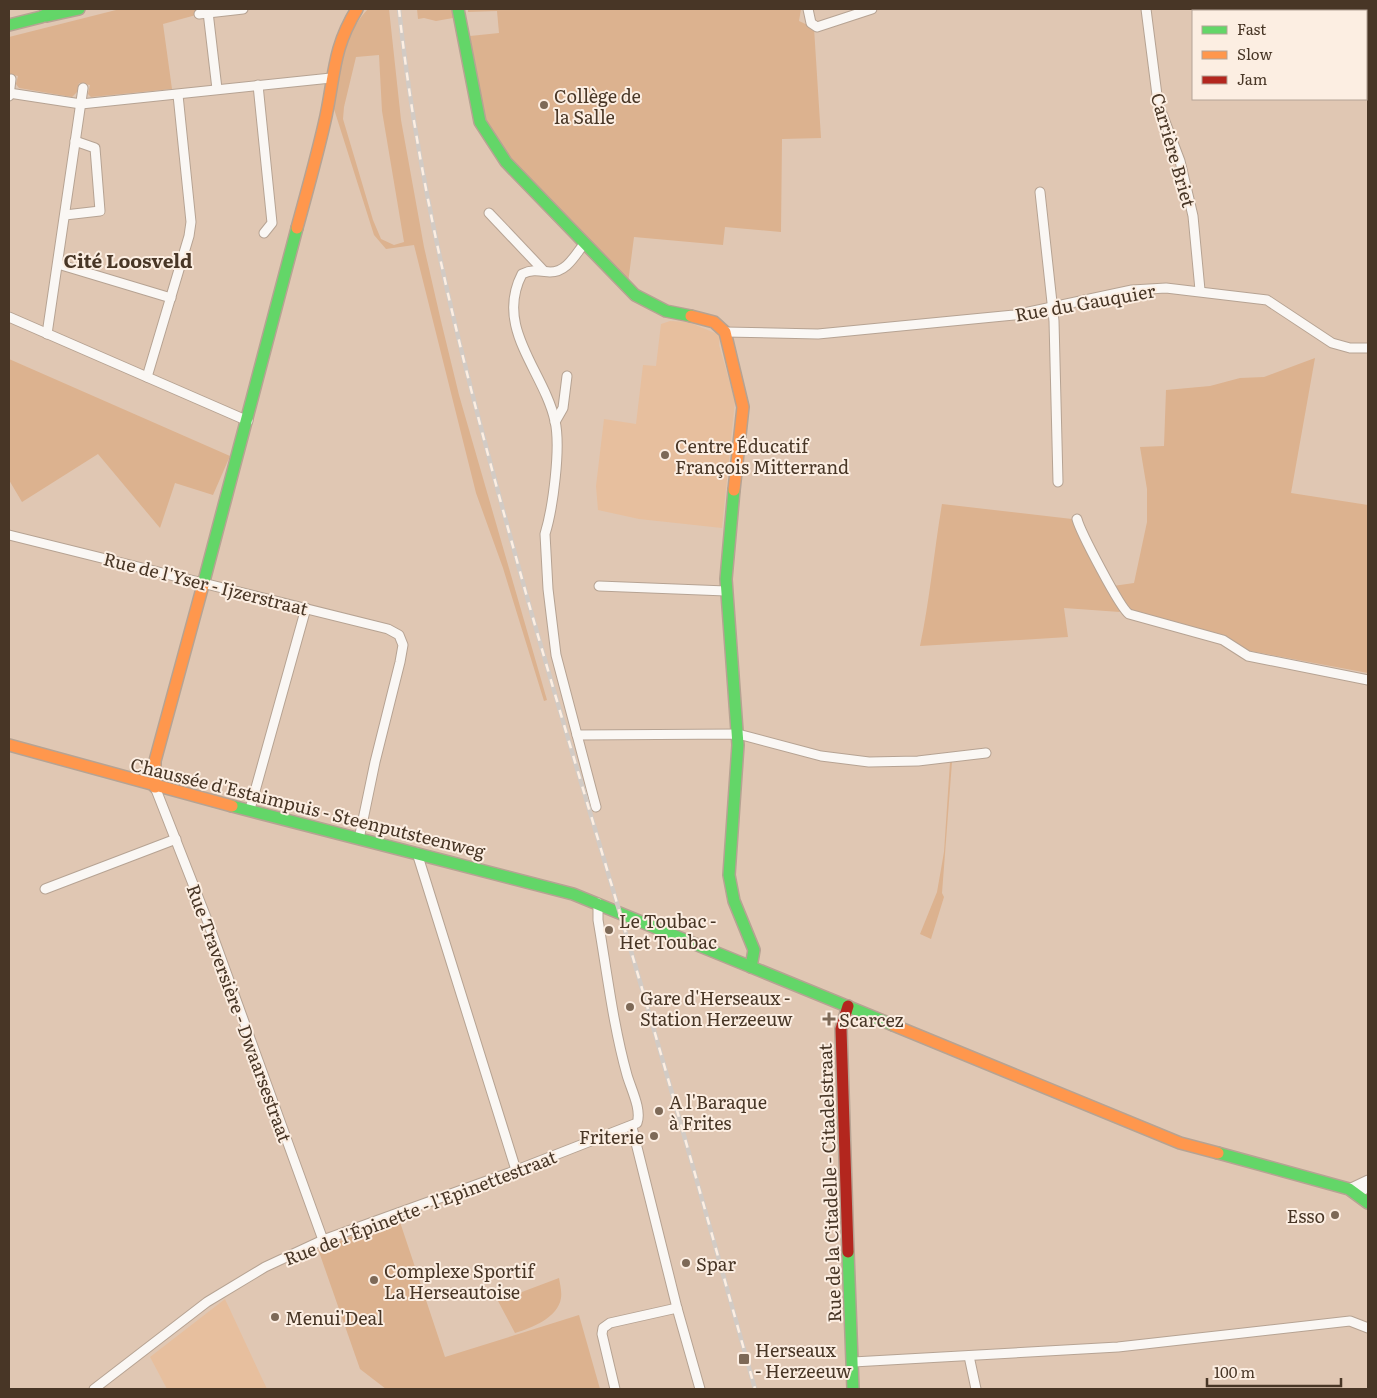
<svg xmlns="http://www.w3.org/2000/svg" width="1377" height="1398" font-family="Literata,serif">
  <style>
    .built { fill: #e7bf9e }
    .green { fill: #dcb28f; fill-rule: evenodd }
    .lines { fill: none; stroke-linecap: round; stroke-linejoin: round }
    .street-casing { stroke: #b6a393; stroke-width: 11 }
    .fast-casing { stroke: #b6a393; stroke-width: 14 }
    .slow-casing { stroke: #b6a393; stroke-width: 14 }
    .jam-casing { stroke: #b6a393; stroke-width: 14 }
    .street { stroke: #faf7f4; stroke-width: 9 }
    .fast { stroke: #63d668; stroke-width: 11 }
    .slow { stroke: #ff974d; stroke-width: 11 }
    .jam { stroke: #b3261e; stroke-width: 11 }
    .rail-casing { stroke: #d2cbc5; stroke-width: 4.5 }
    .rail { stroke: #fceee2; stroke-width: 2.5; stroke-dasharray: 8; stroke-linecap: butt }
    .poi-dot { fill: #7d6957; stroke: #fceee2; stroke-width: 2 }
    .labels { text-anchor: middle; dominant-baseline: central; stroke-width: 4; stroke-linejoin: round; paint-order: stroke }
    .poi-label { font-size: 18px; fill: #483626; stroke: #fceee2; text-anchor: start }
    .street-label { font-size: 18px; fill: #483626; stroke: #fceee2 }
    .neighbourhood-label { font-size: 19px; font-weight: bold; fill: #483626; stroke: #fceee2 }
  </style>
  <rect width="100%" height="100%" fill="#e0c7b3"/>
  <!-- built -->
  <g class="built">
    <polygon points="670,321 688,322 720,335 719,345 735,401 722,528 639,519 598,510 596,486 604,419 636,424 643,365 656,366 661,324"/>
    <polygon points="225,1299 267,1389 167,1389 150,1357"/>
  </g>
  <!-- green -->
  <g class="green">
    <polygon points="120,9 196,9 196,15 163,24 172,89 91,97 88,94 90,85 79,83 77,92 72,97 19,88 16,84 18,76 9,74 9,37"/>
    <path d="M 368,9 L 389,9 L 401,120 L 424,247 L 441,321 L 459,395 L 547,700 L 544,701 L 503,568 L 476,493 L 414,245 L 386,249 L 374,235 L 334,109 L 336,81 L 339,80 C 343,55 349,28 368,9 ZM 379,55 L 382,111 L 404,242 L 394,245 L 381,239 L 373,220 L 343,119 L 344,107 L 356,57 Z"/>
    <polygon points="417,9 453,9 453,18 436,21 424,18 418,19"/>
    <polygon points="468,9 801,9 799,21 814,28 821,138 782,139 781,232 725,227 723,245 634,237 628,283 504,152 487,125 480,104 470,36 499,33 497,11 468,12"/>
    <polygon points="1315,358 1291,493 1368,505 1368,673 1245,650 1231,639 1130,613 1113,586 1134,583 1147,522 1147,489 1140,447 1164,446 1166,390 1210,386 1240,378 1264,377"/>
    <polygon points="9,359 230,456 213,495 175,483 160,528 98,454 22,502 9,480"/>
    <path d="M 942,504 L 1072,519 L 1120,612 L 1064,608 L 1068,637 L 920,646 C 930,599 934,551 942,504 Z"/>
    <polygon points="950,762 952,762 942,893 944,897 931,939 920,934 937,892 944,852"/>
    <polygon points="399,1219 445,1357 579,1315 600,1389 386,1389 360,1369 318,1249"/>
    <path d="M 559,1278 C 560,1284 562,1292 561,1298 C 558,1318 531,1328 515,1333 L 498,1301 Z"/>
  </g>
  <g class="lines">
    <!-- street casing -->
    <g class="street-casing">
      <g id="street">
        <polyline points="808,9 811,23 817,27 872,9"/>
        <polyline points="1146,9 1158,103 1180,161 1193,216 1200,290"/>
        <polyline points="208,12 217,89"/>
        <polyline points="199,14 243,9"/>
        <polyline points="258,85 272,223 264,233"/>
        <polyline points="9,93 81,104 331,78"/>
        <polyline points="9,96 11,79"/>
        <polyline points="1040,192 1054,321 1058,482"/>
        <polyline points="489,213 543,270"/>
        <polyline points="65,215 100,211 95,148 75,141"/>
        <path d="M 584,244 C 575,255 567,272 550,272 C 539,271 533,269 522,274 C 494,328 544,371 555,421 C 561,447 553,508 545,534 L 548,589 L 556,655 L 596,807"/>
        <polyline points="58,264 171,298"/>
        <polyline points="9,317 248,421"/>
        <polyline points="725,332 818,334 1014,315 1132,290 1166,288 1267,300 1332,343 1350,348 1368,348"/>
        <polyline points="47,334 83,88"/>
        <polyline points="147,377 189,236 191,222 178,95"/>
        <polyline points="555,422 563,408 567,376"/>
        <path d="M 1077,519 C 1080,531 1120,608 1129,614 L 1223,640 L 1248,656 L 1368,680"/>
        <polyline points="9,535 388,629 399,635 403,645 400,662 375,762 359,839"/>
        <polyline points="599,586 726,591"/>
        <polyline points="577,735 738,734 821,756 869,762 918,761 986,753"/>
        <polyline points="155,787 209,925 323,1240"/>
        <polyline points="250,809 306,608"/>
        <polyline points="417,853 516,1170"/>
        <polyline points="45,889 176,839"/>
        <polyline points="632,1127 677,1308 700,1389"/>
        <polyline points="1349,1189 1368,1180"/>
        <polyline points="1357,1193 1368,1188"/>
        <polyline points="969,1356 976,1389"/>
        <polyline points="853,1362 1118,1347 1350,1321 1368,1328"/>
        <path d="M 94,1389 L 207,1302 L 265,1267 L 323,1240 L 509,1173 L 637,1123 C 642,1110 631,1089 627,1075 C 613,1025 607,972 598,920 L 598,903"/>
        <polyline points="615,1389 602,1334 603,1328 610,1323 677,1308"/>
      </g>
    </g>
    <!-- fast casing -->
    <g class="fast-casing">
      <g id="fast">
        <polyline points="458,9 480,122 506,162 635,295 666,311 691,316"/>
        <polyline points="47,16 79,9"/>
        <polyline points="9,25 41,17 57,9"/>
        <polyline points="734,490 726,579 738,745 729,875 734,901 754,950 751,967"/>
        <polyline points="203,585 297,228"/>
        <polyline points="232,806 573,894 893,1025"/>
        <polyline points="1218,1153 1349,1189 1368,1203"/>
        <polyline points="848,1252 853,1389"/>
      </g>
    </g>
    <!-- slow casing -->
    <g class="slow-casing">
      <g id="slow">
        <path d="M 297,228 C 307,191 318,153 326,116 C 335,73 333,48 357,9"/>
        <polyline points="691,316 714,322 725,332 743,407 734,490"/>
        <polyline points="9,745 232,806"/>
        <polyline points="155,787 155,761 203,585"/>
        <polyline points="893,1025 1180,1143 1218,1153"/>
      </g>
    </g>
    <!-- jam casing -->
    <g class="jam-casing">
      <polyline id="jam" points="848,1006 841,1029 848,1252"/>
    </g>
    <!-- street -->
    <use href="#street" class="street"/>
    <!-- fast -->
    <use href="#fast" class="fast"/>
    <!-- slow -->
    <use href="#slow" class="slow"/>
    <!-- jam -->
    <use href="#jam" class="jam"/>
    <!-- rail casing -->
    <g class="rail-casing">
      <path id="rail" d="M 399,9 C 420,209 473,403 527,597 C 562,721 600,844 636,968 C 677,1108 716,1249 755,1389"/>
    </g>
    <!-- rail -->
    <use href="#rail" class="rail"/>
  </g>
  <!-- markers -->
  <g class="poi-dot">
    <circle cx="544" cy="105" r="5"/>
    <circle cx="665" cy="455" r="5"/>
    <circle cx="609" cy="930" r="5"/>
    <circle cx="630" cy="1007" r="5"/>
    <path d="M826.5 1011.5h5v5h5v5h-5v5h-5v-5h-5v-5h5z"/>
    <circle cx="659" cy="1111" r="5"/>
    <circle cx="654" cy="1136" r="5"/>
    <circle cx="1335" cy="1215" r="5"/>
    <circle cx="686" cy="1263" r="5"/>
    <circle cx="374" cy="1280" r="5"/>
    <circle cx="275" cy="1317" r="5"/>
    <rect x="738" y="1353" width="12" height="12" rx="2.5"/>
  </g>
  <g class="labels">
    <!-- poi labels -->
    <g class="poi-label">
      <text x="554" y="95">Collège de<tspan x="554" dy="21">la Salle</tspan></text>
      <text x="675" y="445">Centre Éducatif<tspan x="675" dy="21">François Mitterrand</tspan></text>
      <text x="619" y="920">Le Toubac -<tspan x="619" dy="21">Het Toubac</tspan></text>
      <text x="640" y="997">Gare d'Herseaux -<tspan x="640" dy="21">Station Herzeeuw</tspan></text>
      <text x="839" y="1019">Scarcez</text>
      <text x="669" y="1101">A l'Baraque<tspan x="669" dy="21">à Frites</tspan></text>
      <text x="644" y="1136" text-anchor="end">Friterie</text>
      <text x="1325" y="1215" text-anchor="end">Esso</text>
      <text x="696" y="1263">Spar</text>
      <text x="384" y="1270">Complexe Sportif<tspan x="384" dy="21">La Herseautoise</tspan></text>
      <text x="285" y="1317">Menui'Deal</text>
      <text x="755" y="1349">Herseaux<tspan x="755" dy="21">- Herzeeuw</tspan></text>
    </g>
    <!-- street labels -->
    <g class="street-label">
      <text transform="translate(1174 150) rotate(74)">Carrière Briet</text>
      <text transform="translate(1085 302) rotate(-10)">Rue du Gauquier</text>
      <text transform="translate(206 583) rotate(14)">Rue de l'Yser - Ijzerstraat</text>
      <text transform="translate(308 807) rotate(14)">Chaussée d'Estaimpuis - Steenputsteenweg</text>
      <text transform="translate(240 1013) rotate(70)">Rue Traversière - Dwaarsestraat</text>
      <text transform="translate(829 1183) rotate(-92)">Rue de la Citadelle - Citadelstraat</text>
      <text transform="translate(420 1207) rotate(-21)">Rue de l'Épinette - l'Epinettestraat</text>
    </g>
    <!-- neighbourhood labels -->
    <g class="neighbourhood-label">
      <text x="128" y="260">Cité Loosveld</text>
    </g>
  </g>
  <!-- border -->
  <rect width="1377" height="1398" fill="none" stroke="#483626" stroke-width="20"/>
  <!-- legend -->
  <rect x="1192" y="10" width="175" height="90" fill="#fceee2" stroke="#b4a497"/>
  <rect x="1202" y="26" width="25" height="8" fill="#63d668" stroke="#b4a497"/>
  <text x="1237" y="35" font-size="15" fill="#483626">Fast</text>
  <rect x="1202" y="51" width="25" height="8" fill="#ff974d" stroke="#b4a497"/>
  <text x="1237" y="60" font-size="15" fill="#483626">Slow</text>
  <rect x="1202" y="76" width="25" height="8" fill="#b3261e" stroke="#b4a497"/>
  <text x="1237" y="85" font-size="15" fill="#483626">Jam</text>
  <!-- scale -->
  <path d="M1207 1378v8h134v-8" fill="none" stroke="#483626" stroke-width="2.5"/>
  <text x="1214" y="1378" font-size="15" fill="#483626" stroke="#fceee2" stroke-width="4" paint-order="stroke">100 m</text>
</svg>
